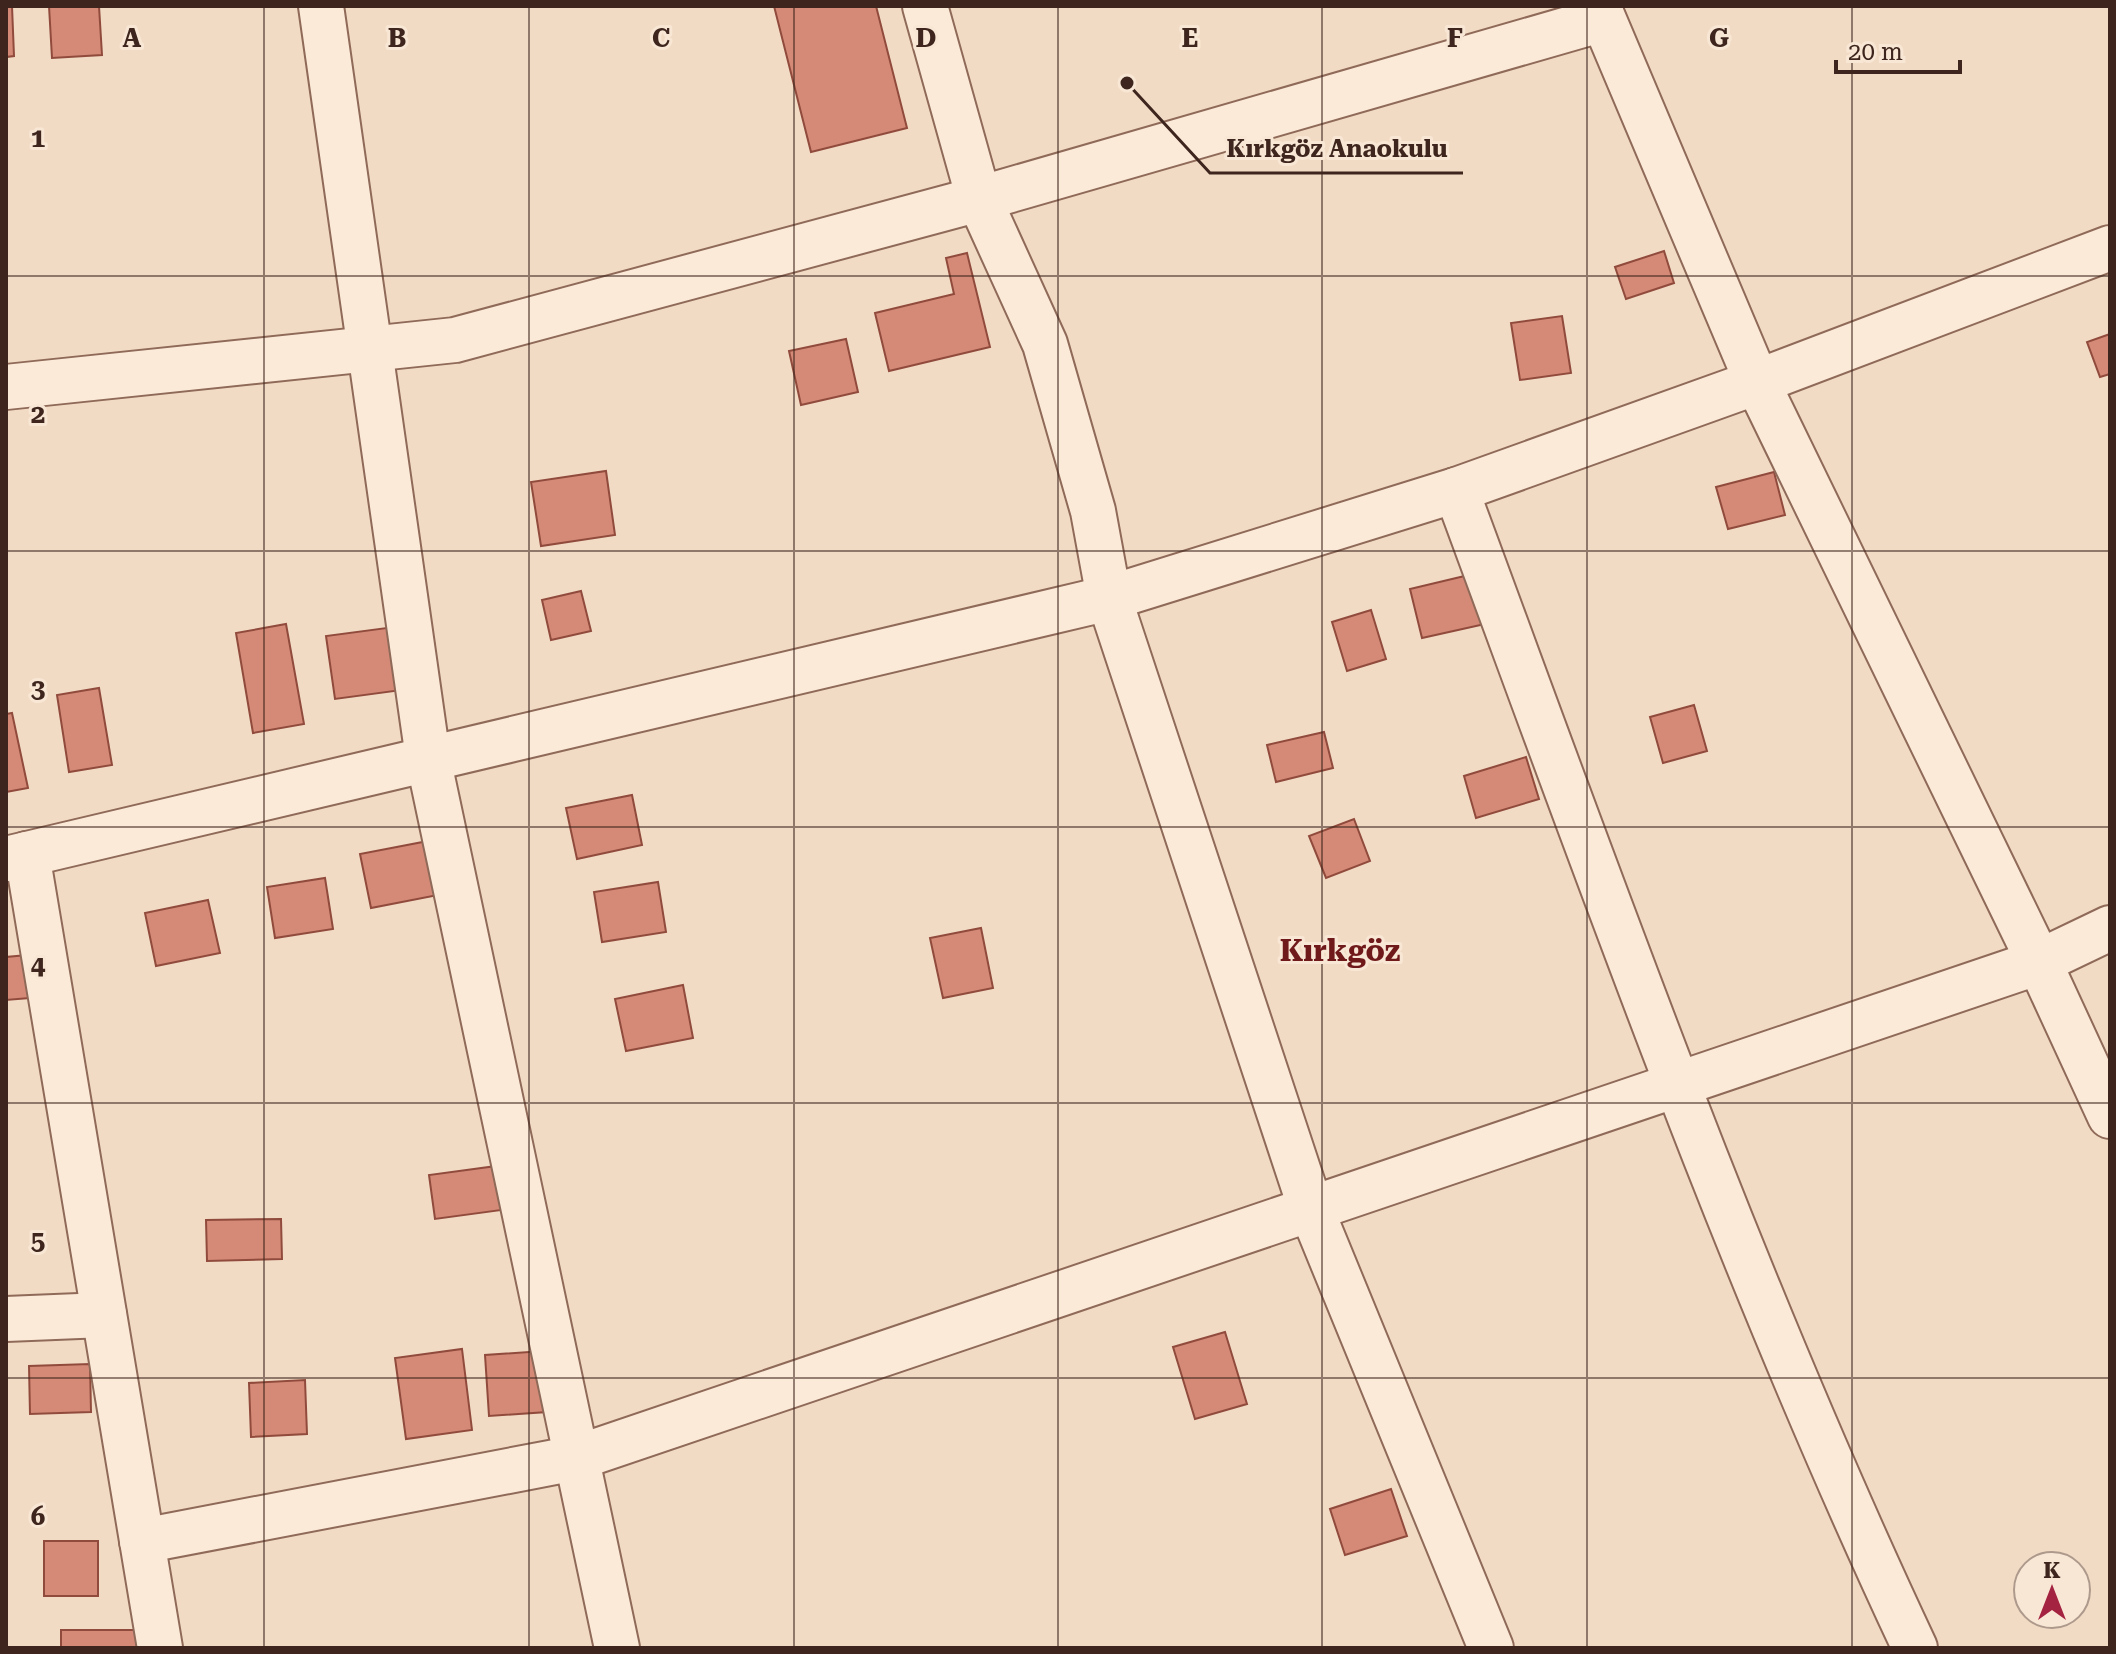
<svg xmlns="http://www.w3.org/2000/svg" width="2116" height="1654" font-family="'Roboto Serif',serif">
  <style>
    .building { fill: #d48a77; stroke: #914b3c; stroke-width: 2 }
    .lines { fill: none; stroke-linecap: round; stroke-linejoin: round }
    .minor-casing { stroke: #8f6a59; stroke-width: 48 }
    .minor { stroke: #fcead9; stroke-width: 44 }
    .grid { fill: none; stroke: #3e261e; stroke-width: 2; stroke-opacity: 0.55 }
    .labels { text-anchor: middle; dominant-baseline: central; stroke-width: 6; stroke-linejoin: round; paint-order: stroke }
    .district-label { font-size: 30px; font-weight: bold; fill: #6f191a; stroke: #f9e7d5 }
    .grid-label { font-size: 26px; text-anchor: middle; font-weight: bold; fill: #3e261e; stroke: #f9e7d5; stroke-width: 6; stroke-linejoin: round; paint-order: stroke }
    .leader { fill: none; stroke: #3e261e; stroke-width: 3 }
    .callout-dot { fill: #3e261e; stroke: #f9e7d5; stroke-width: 3 }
    .callout-label { font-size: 24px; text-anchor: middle; font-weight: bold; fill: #3e261e; stroke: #f9e7d5; stroke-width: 6; stroke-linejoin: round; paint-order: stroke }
  </style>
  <rect width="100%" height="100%" fill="#f2dbc5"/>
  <!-- building -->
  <g class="building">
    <polygon points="6,6 12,6 14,56 6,57"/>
    <polygon points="49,6 99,6 102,55 52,58"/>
    <polygon points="774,6 876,6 907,128 811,152"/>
    <polygon points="1664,251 1674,283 1626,299 1615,267"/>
    <polygon points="967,253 990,347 889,371 875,313 954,294 946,258"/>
    <polygon points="1562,316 1571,373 1520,380 1511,323"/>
    <polygon points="2110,334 2110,374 2100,377 2087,342"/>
    <polygon points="846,339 858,392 801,405 789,351"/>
    <polygon points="606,471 615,535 541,546 531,482"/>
    <polygon points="1774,472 1785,515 1728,529 1716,487"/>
    <polygon points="1473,574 1485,624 1422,638 1410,589"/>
    <polygon points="581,591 591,631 551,640 542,600"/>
    <polygon points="1371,610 1386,659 1347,671 1332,622"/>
    <polygon points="286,624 304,724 253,733 236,633"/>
    <polygon points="394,627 402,690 335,699 326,636"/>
    <polygon points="99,688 112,765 69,772 57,695"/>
    <polygon points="1694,705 1707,751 1663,763 1650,717"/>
    <polygon points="12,713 28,788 6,792 6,714"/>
    <polygon points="1324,732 1333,768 1276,782 1267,745"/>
    <polygon points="1526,757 1539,799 1476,818 1464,776"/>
    <polygon points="632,795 642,845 577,859 566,808"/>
    <polygon points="1354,819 1370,861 1326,878 1309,836"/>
    <polygon points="428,841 438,895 371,908 360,854"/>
    <polygon points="325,878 333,929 275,938 267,887"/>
    <polygon points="658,882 666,932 602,942 594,892"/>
    <polygon points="208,900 220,953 156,966 145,913"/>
    <polygon points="981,928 993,988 943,998 930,938"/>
    <polygon points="38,954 42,997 6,1000 6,957"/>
    <polygon points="683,985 693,1038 626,1051 615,999"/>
    <polygon points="504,1165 509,1209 435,1219 429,1175"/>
    <polygon points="281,1219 282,1259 207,1261 206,1220"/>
    <polygon points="1225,1332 1247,1404 1195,1419 1173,1347"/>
    <polygon points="462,1349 472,1430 406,1439 395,1358"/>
    <polygon points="543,1351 547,1412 489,1416 485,1355"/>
    <polygon points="90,1364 91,1412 30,1414 29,1366"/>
    <polygon points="305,1380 307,1434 251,1437 249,1383"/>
    <polygon points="1391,1489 1407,1536 1345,1555 1330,1509"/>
    <rect x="44" y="1541" width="54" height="55"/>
    <rect x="61" y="1630" width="83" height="18"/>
  </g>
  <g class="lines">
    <!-- minor casing -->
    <g class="minor-casing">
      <g id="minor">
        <polyline points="321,6 428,758 617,1648"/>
        <polyline points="925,6 979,199 1045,344 1093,511 1109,598 1311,1209 1491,1648"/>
        <polyline points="1598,6 1757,382 2039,962 2110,1116"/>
        <polyline points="6,387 455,340 979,199 1603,19"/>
        <path d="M 1456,490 C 1600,879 1738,1272 1915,1648"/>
        <polyline points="27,854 160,1648"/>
        <polyline points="6,859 1109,598 1456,490 1757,382 2110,248"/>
        <polyline points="6,1319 104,1315"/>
        <polyline points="142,1541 576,1458 2039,962 2110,928"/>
      </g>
    </g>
    <!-- minor -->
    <use href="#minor" class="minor"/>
  </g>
  <!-- grid -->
  <path class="grid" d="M 264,6 L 264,1648M 529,6 L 529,1648M 794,6 L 794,1648M 1058,6 L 1058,1648M 1322,6 L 1322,1648M 1587,6 L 1587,1648M 1852,6 L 1852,1648M 6,276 L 2110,276M 6,551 L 2110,551M 6,827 L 2110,827M 6,1103 L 2110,1103M 6,1378 L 2110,1378"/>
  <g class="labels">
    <!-- district labels -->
    <g class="district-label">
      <text x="1340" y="950">Kırkgöz</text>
    </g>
  </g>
  <g class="grid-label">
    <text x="132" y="47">A</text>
    <text x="397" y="47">B</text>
    <text x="661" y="47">C</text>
    <text x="926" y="47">D</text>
    <text x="1190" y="47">E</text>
    <text x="1455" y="47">F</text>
    <text x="1719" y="47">G</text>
    <text x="38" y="147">1</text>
    <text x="38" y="423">2</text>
    <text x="38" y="698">3</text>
    <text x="38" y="974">4</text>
    <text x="38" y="1250">5</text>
    <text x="38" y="1525">6</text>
  </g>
  <!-- callouts -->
  <path class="leader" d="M1127 83L1210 173H1463"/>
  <circle class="callout-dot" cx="1127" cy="83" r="8"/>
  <g class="callout-label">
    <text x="1337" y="157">Kırkgöz Anaokulu</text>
  </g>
  <!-- border -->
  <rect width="2116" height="1654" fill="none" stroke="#3e261e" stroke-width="16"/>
  <!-- north arrow -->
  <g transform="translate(2052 1590)"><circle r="38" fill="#f9e7d5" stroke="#ae9a8c" stroke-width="2"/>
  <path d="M0-6L14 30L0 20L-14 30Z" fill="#a42340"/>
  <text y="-12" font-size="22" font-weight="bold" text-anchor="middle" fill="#3e261e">K</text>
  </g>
  <!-- scale -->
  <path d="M1836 60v12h124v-12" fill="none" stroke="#3e261e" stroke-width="4"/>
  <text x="1848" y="60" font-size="24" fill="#3e261e" stroke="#f9e7d5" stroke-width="6" paint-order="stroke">20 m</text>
</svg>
